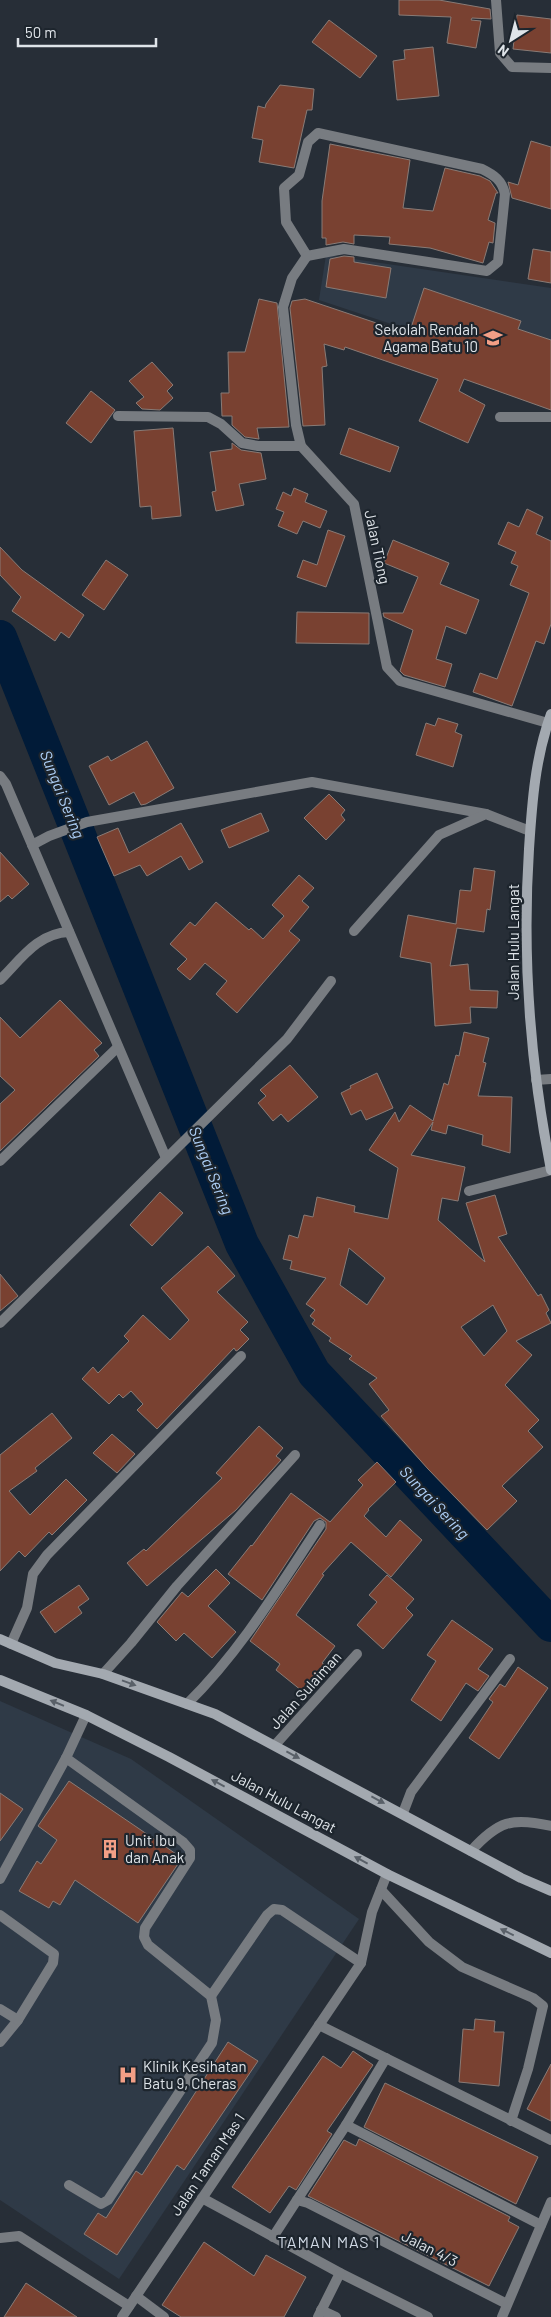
<svg xmlns="http://www.w3.org/2000/svg" width="551" height="2317" font-family="Barlow,sans-serif">
  <style>
    .built { fill: #2f3a47 }
    .lines { fill: none; stroke-linecap: round; stroke-linejoin: round }
    .river { stroke: #011b38; stroke-width: 34 }
    .building { fill: #794131; stroke: #897b76; fill-rule: evenodd }
    .service { stroke: #787c81; stroke-width: 10 }
    .minor { stroke: #787c81; stroke-width: 10 }
    .secondary { stroke: #a3a9b0; stroke-width: 10 }
    .oneway { fill: #596068 }
    .labels { text-anchor: middle; dominant-baseline: central; stroke-width: 4.5; stroke-linejoin: round; paint-order: stroke }
    .poi-label { font-size: 15px; fill: #dfe4e9; stroke: #1d252d; text-anchor: start }
    .street-label { font-size: 15px; fill: #dfe4e9; stroke: #1d252d }
    .water-label { font-size: 16px; font-style: italic; fill: #afd1f9; stroke: #1d252d }
    .neighbourhood-label { font-size: 16px; letter-spacing: 1px; fill: #d0d9e5; stroke: #1d252d }
  </style>
  <rect width="100%" height="100%" fill="#272e37"/>
  <!-- built -->
  <g class="built">
    <polygon points="326,255 551,288 551,377 319,300"/>
    <polygon points="0,1701 131,1759 359,1919 119,2279 0,2200"/>
  </g>
  <g class="lines">
    <!-- river -->
    <polyline class="river" points="0,637 242,1244 314,1373 551,1625"/>
  </g>
  <!-- building -->
  <g class="building">
    <polygon points="399,0 439,0 490,9 491,19 472,18 471,20 481,21 476,48 447,43 451,17 399,15"/>
    <polygon points="517,15 551,19 551,53 513,49"/>
    <polygon points="329,20 377,56 360,78 312,42"/>
    <polygon points="433,47 439,96 397,100 393,61 405,59 404,50"/>
    <polygon points="280,85 314,89 312,110 307,110 294,168 259,162 263,140 252,138 258,106 265,108 266,104"/>
    <polygon points="531,141 551,147 551,209 512,198 508,182 518,185"/>
    <polygon points="330,144 410,160 403,208 433,211 445,168 480,176 490,181 498,193 496,193 488,220 495,223 493,243 489,242 483,263 430,248 389,244 390,237 354,235 354,244 343,242 326,245 326,238 322,238 322,201"/>
    <polygon points="533,249 551,252 551,283 528,279"/>
    <polygon points="344,256 354,257 354,262 391,268 386,298 326,287 330,259"/>
    <polygon points="424,288 521,321 518,329 551,340 551,410 464,379 459,391 485,405 468,443 419,421 438,379 345,347 344,350 324,344 327,366 322,367 325,425 303,426 290,308 292,301 305,299 409,334"/>
    <polygon points="259,299 277,303 289,427 257,428 259,439 245,437 232,425 232,416 222,416 221,393 229,393 228,352 245,352"/>
    <polygon points="152,362 173,385 167,391 173,398 160,410 142,409 136,403 144,397 129,381"/>
    <polygon points="91,391 115,410 91,443 66,423"/>
    <polygon points="173,428 181,516 152,519 151,506 140,507 134,431"/>
    <polygon points="349,428 399,447 390,472 340,454"/>
    <polygon points="232,443 241,450 261,453 266,479 239,484 244,505 216,511 212,492 216,491 210,452 232,449"/>
    <polygon points="294,488 308,494 305,502 327,511 320,528 303,521 297,534 278,526 284,512 276,509 283,492 291,496"/>
    <polygon points="527,509 543,517 536,534 551,541 551,624 544,644 536,641 512,706 473,692 480,673 497,679 529,593 510,585 518,566 511,563 516,552 498,544 508,522 519,527"/>
    <polygon points="328,530 345,536 326,587 297,577 303,560 317,565"/>
    <polygon points="393,540 449,563 440,584 479,600 466,634 446,626 436,659 452,664 445,687 404,675 400,671 413,630 384,617 383,613 403,613 418,577 384,563"/>
    <polygon points="0,547 22,570 84,615 69,638 61,632 55,641 12,611 21,597 0,575"/>
    <polygon points="106,560 128,575 104,610 82,595"/>
    <polygon points="297,612 369,613 369,644 296,643"/>
    <polygon points="438,718 458,724 455,732 462,735 453,767 416,755 426,723 435,726"/>
    <polygon points="147,741 174,788 146,804 141,805 134,792 109,805 89,766 108,756 111,761"/>
    <polygon points="329,794 345,810 341,815 345,820 326,840 304,818"/>
    <polygon points="261,813 269,831 229,848 221,830"/>
    <polygon points="181,823 203,862 189,870 181,856 147,876 140,865 114,876 97,837 118,828 129,853"/>
    <polygon points="0,852 29,884 12,899 8,895 0,902"/>
    <polygon points="474,868 495,871 490,910 487,909 484,932 457,928 450,966 468,964 470,990 498,991 497,1008 470,1007 471,1023 435,1026 431,963 400,957 408,915 456,924 460,890 471,891"/>
    <polygon points="299,875 314,888 302,901 309,907 289,931 300,940 237,1013 216,994 227,981 205,963 190,980 177,969 187,959 170,944 190,922 195,926 216,902 249,930 251,928 263,939 284,916 272,905"/>
    <polygon points="60,1000 102,1043 94,1050 99,1056 0,1151 0,1104 15,1090 0,1076 0,1017 20,1038"/>
    <path d="M 464,1032 L 489,1038 L 483,1062 L 486,1063 L 478,1096 L 512,1097 L 510,1153 L 482,1145 L 483,1135 L 448,1125 L 446,1134 L 431,1130 L 433,1122 L 411,1155 L 465,1167 L 458,1201 L 442,1198 L 438,1220 L 485,1262 L 466,1203 L 495,1195 L 507,1234 L 498,1237 L 538,1296 L 541,1294 L 549,1310 L 546,1313 L 551,1323 L 516,1341 L 532,1355 L 505,1385 L 539,1420 L 528,1431 L 543,1447 L 502,1486 L 517,1501 L 487,1530 L 428,1469 L 381,1416 L 389,1410 L 369,1384 L 377,1378 L 349,1359 L 352,1356 L 329,1341 L 331,1338 L 312,1324 L 315,1320 L 310,1316 L 315,1310 L 306,1304 L 326,1278 L 290,1269 L 292,1261 L 283,1259 L 289,1235 L 298,1238 L 304,1215 L 313,1217 L 317,1197 L 355,1206 L 354,1212 L 388,1219 L 398,1168 L 369,1150 L 395,1112 L 399,1122 L 410,1105 L 433,1121 L 444,1083 L 448,1085 L 456,1055 L 459,1056 ZM 349,1248 L 385,1278 L 367,1305 L 340,1285 ZM 493,1305 L 507,1331 L 484,1356 L 461,1327 Z"/>
    <polygon points="290,1065 318,1097 288,1122 281,1114 273,1121 258,1103 266,1096 260,1090"/>
    <polygon points="377,1073 393,1108 366,1120 361,1110 351,1115 341,1093 351,1088 350,1086"/>
    <polygon points="160,1192 183,1213 152,1246 130,1225"/>
    <polygon points="208,1246 235,1276 217,1292 248,1322 240,1330 249,1339 238,1350 236,1351 234,1348 157,1429 137,1410 143,1404 131,1391 123,1398 119,1394 109,1404 82,1379 93,1367 98,1373 129,1341 124,1336 143,1315 170,1340 189,1320 161,1288"/>
    <polygon points="0,1274 18,1296 0,1311"/>
    <polygon points="52,1413 72,1438 35,1468 37,1471 9,1491 30,1515 66,1479 87,1500 52,1535 49,1532 25,1557 19,1551 0,1571 0,1455"/>
    <polygon points="259,1426 283,1448 276,1456 281,1460 236,1510 147,1586 127,1563 144,1549 146,1551 222,1478 216,1473"/>
    <polygon points="112,1434 135,1454 117,1473 93,1453"/>
    <polygon points="377,1462 396,1482 368,1509 369,1510 364,1516 386,1537 400,1520 422,1540 391,1577 351,1542 322,1574 324,1575 296,1615 335,1646 322,1663 329,1668 307,1695 276,1670 280,1664 250,1641 326,1529 326,1522 320,1518 314,1521 262,1600 228,1574 251,1545 252,1546 291,1493 330,1522 363,1485 358,1480"/>
    <polygon points="216,1569 230,1583 208,1606 236,1632 212,1658 184,1633 176,1641 157,1622 182,1592 188,1597"/>
    <polygon points="387,1575 414,1599 406,1608 413,1615 383,1649 357,1625 377,1602 369,1595"/>
    <polygon points="79,1585 89,1599 78,1607 82,1613 55,1633 40,1612"/>
    <polygon points="452,1620 493,1649 478,1669 489,1676 478,1691 466,1683 441,1721 411,1700 436,1661 427,1655"/>
    <polygon points="518,1667 548,1688 499,1759 469,1738 493,1702 489,1699 500,1684 505,1687"/>
    <polygon points="69,1781 182,1858 138,1923 75,1880 60,1905 53,1901 49,1908 19,1891 37,1861 41,1864 57,1840 38,1826"/>
    <polygon points="0,1793 23,1809 0,1841"/>
    <polygon points="475,2019 495,2021 494,2032 504,2032 499,2086 459,2082 463,2029 474,2030"/>
    <polygon points="228,2042 258,2061 184,2170 177,2165 117,2255 84,2234 98,2213 106,2218 136,2171 142,2175"/>
    <polygon points="353,2051 373,2065 327,2131 332,2134 296,2190 289,2186 270,2213 232,2187 323,2056 341,2068"/>
    <polygon points="551,2064 551,2121 527,2109"/>
    <polygon points="385,2083 538,2157 516,2204 364,2127"/>
    <polygon points="359,2139 510,2217 508,2221 519,2227 489,2286 308,2196 344,2140 356,2146"/>
    <polygon points="204,2242 254,2276 266,2255 306,2277 284,2317 181,2317 162,2305"/>
    <polygon points="26,2283 77,2317 4,2317"/>
  </g>
  <g class="lines">
    <!-- service -->
    <g class="service">
      <polyline points="32,845 49,836 87,822 312,782 486,814"/>
      <polyline points="536,1080 551,1079"/>
      <polyline points="66,1758 183,1842 190,1850 190,1858 145,1928 144,1937 148,1945 211,1996 216,2020 212,2043 108,2200 101,2204 69,2185"/>
      <path d="M 471,1851 C 498,1821 512,1817 551,1826"/>
      <polyline points="0,1879 66,1758 86,1715"/>
      <polyline points="381,1890 429,1942 462,1967 533,1998 543,2006 528,2069 511,2121"/>
      <polyline points="0,1915 54,1954 53,1963 18,2020 0,2042"/>
      <polyline points="211,1996 267,1915 274,1909 282,1910 361,1963"/>
      <polyline points="0,2009 18,2020"/>
      <polyline points="386,2058 346,2125 541,2225"/>
      <polyline points="297,2200 346,2125"/>
      <polyline points="136,2296 164,2317"/>
    </g>
    <!-- minor -->
    <g class="minor">
      <polyline points="496,0 500,53 512,67 551,68"/>
      <path d="M 318,133 L 482,169 C 494,175 502,180 505,194 L 498,262 L 487,271 L 344,249 L 307,256 L 286,222 L 284,188 L 299,175 L 308,142 Z"/>
      <polyline points="307,256 292,278 283,307 296,425 301,446 354,504 387,667 400,681 548,723"/>
      <polyline points="118,416 208,417 221,424 242,443 258,446 301,446"/>
      <polyline points="500,417 551,417"/>
      <polyline points="0,776 6,784 166,1158"/>
      <polyline points="354,931 439,835 486,814 530,831"/>
      <path d="M 0,980 C 21,959 38,933 69,932"/>
      <polyline points="0,1161 118,1047"/>
      <polyline points="469,1191 551,1170"/>
      <polyline points="0,1323 287,1039 331,981"/>
      <polyline points="11,1644 27,1608 33,1574 47,1555 241,1356"/>
      <polyline points="103,1674 131,1643 177,1586 295,1455"/>
      <path d="M 187,1704 C 240,1652 279,1587 320,1525"/>
      <polyline points="275,1745 357,1654"/>
      <polyline points="403,1813 411,1792 510,1659"/>
      <polyline points="319,2025 551,2140"/>
      <polyline points="202,2198 340,2273 428,2317"/>
      <polyline points="273,2237 297,2200 308,2203 507,2304"/>
      <polyline points="0,2238 19,2236 129,2306"/>
      <polyline points="321,2310 336,2317"/>
      <polyline points="122,2317 361,1963 372,1912 387,1874"/>
      <polyline points="318,2317 340,2273"/>
      <polyline points="502,2317 551,2202"/>
    </g>
    <!-- secondary -->
    <g class="secondary">
      <path d="M 551,714 C 535,758 532,803 529,849 C 522,957 530,1064 551,1170"/>
      <polyline points="0,1639 55,1663 103,1674 215,1714 521,1878 551,1891"/>
      <polyline points="0,1680 86,1715 169,1757 387,1874 551,1953"/>
    </g>
  </g>
  <!-- one-way arrows -->
  <defs><path id="oneway-solid" d="M-6-.8H1V-3.2L6.5 0L1 3.2V.8H-6Z" transform="scale(1.25)"/></defs>
  <g class="oneway">
    <use href="#oneway-solid" transform="translate(129 1683) rotate(20)"/>
    <use href="#oneway-solid" transform="translate(57 1703) rotate(-158)"/>
    <use href="#oneway-solid" transform="translate(293 1755) rotate(28)"/>
    <use href="#oneway-solid" transform="translate(218 1783) rotate(-152)"/>
    <use href="#oneway-solid" transform="translate(378 1800) rotate(28)"/>
    <use href="#oneway-solid" transform="translate(361 1860) rotate(-152)"/>
    <use href="#oneway-solid" transform="translate(507 1932) rotate(-154)"/>
  </g>
  <!-- icons -->
  <defs>
    <g id="school-bare" transform="scale(1.5)"><path d="M0-5L7-2L0 1L-7-2ZM-4 1L0 2.5L4 1V4Q0 6-4 4Z" fill="#f39f86" stroke="#1d252d" stroke-width="2.5" paint-order="stroke"/></g>
    <g id="building-bare" transform="scale(1.5)"><path d="M-4-6H4V6H1V3H-1V6H-4ZM-2.5-4.3h1.7v1.8h-1.7ZM.8-4.3h1.7v1.8H.8ZM-2.5-1h1.7V.8h-1.7ZM.8-1h1.7V.8H.8Z" fill="#f39f86" stroke="#1d252d" stroke-width="2.5" paint-order="stroke"/></g>
    <g id="hospital-bare" transform="scale(1.5)"><path d="M-5-5h3v3.5h4V-5h3V5h-3V1.5h-4V5h-3Z" fill="#f39f86" stroke="#1d252d" stroke-width="2.5" paint-order="stroke"/></g>
  </defs>
  <g fill-rule="evenodd">
    <use href="#school-bare" x="493" y="338"/>
    <use href="#building-bare" x="110" y="1849"/>
    <use href="#hospital-bare" x="128" y="2075"/>
  </g>
  <g class="labels">
    <!-- poi labels -->
    <g class="poi-label">
      <text x="478" y="329" text-anchor="end">Sekolah Rendah<tspan x="478" dy="17">Agama Batu 10</tspan></text>
      <text x="125" y="1840">Unit Ibu<tspan x="125" dy="17">dan Anak</tspan></text>
      <text x="143" y="2066">Klinik Kesihatan<tspan x="143" dy="17">Batu 9, Cheras</tspan></text>
    </g>
    <!-- street labels -->
    <g class="street-label">
      <text transform="translate(378 547) rotate(78)">Jalan Tiong</text>
      <text transform="translate(513 942) rotate(-90)">Jalan Hulu Langat</text>
      <text transform="translate(305 1690) rotate(-48)">Jalan Sulaiman</text>
      <text transform="translate(284 1801) rotate(28)">Jalan Hulu Langat</text>
      <text transform="translate(207 2164) rotate(-56)">Jalan Taman Mas 1</text>
      <text transform="translate(430 2248) rotate(27)">Jalan 4/3</text>
    </g>
    <!-- water labels -->
    <g class="water-label">
      <text transform="translate(63 794) rotate(68)">Sungai Sering</text>
      <text transform="translate(212 1170) rotate(68)">Sungai Sering</text>
      <text transform="translate(435 1502) rotate(47)">Sungai Sering</text>
    </g>
    <!-- neighbourhood labels -->
    <g class="neighbourhood-label">
      <text x="329" y="2241">TAMAN MAS 1</text>
    </g>
  </g>
  <!-- north arrow -->
  <g transform="translate(511 40) rotate(216)" stroke="#1d252d" stroke-width="4" paint-order="stroke">
  <path d="M0-4L9 19L0 12L-9 19Z" fill="#dfe4e9"/>
  <text y="-8" font-size="14" font-weight="bold" text-anchor="middle" fill="#dfe4e9">N</text>
  </g>
  <!-- scale -->
  <path d="M18 38v8h138v-8" fill="none" stroke="#dfe4e9" stroke-width="2.5"/>
  <text x="25" y="38" font-size="15" fill="#dfe4e9" stroke="#1d252d" stroke-width="4" paint-order="stroke">50 m</text>
</svg>
